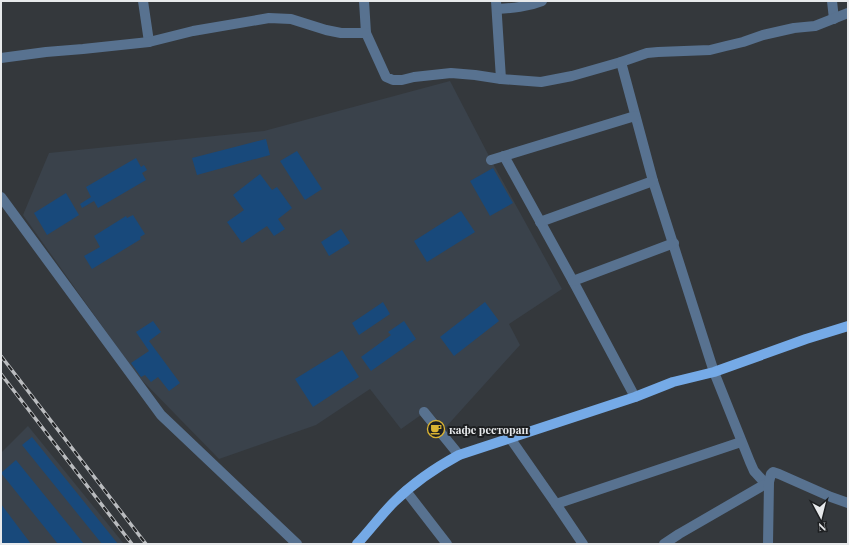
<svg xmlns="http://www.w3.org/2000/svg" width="849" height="545" font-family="'Playfair Display',serif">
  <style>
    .built { fill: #3a424b }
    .building { fill: #18497b }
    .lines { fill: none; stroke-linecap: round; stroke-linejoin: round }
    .minor { stroke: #587290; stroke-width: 10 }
    .major { stroke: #75aae7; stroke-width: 10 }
    .rail-casing { stroke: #babcbf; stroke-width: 3.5 }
    .rail { stroke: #1d1f21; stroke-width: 2; stroke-dasharray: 6; stroke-linecap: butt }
    .labels { text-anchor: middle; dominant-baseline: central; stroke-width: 4; stroke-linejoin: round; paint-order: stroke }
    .poi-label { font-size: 11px; font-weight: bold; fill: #e7e9eb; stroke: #1d1f21; text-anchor: start }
  </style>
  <rect width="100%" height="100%" fill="#34383c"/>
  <!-- built -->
  <g class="built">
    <polygon points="450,81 491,160 562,289 509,324 520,345 445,428 428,410 401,429 370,389 316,425 219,459 137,375 23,215 49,153 264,131"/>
    <polygon points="28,426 124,544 1,544 1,453"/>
  </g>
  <!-- building -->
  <g class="building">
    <polygon points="266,139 270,155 197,175 192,158"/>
    <polygon points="297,151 322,189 305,200 280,161"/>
    <polygon points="136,158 141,167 144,165 147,170 142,173 146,180 98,208 94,201 82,208 80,204 91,197 86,187"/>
    <polygon points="493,168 513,203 490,216 470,181"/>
    <polygon points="260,174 272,190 277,187 292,208 278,219 285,229 274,236 267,226 242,243 227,222 244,210 233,195"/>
    <polygon points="66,193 79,215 47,235 34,213"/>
    <polygon points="461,211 475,232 427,262 414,241"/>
    <polygon points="133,215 145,234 140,237 141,239 92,269 84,256 100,247 94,236 126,216 127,218"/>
    <polygon points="341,229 350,243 329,256 321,242"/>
    <polygon points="383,302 390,314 359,335 352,323"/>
    <polygon points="485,302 499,321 454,356 440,337"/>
    <polygon points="153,321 161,332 149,341 180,383 169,391 158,377 151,382 145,375 141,377 131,363 149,351 136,332"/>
    <polygon points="404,321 416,339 371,371 361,357 391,335 388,332"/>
    <polygon points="342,350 359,377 313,407 295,379"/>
    <polygon points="32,437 118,544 102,544 22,445"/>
    <polygon points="16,460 84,544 58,544 1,473"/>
    <polygon points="1,504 31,544 1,544"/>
  </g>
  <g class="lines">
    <!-- minor -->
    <g class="minor">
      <polyline points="143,1 149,42"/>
      <polyline points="364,1 366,33"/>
      <polyline points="496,1 501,79"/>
      <polyline points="832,1 834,19"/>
      <path d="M 497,9 C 513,8 527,7 542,1"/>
      <polyline points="1,58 46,52 83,49 149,42 193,31 269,18 291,19 326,30 341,33 366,33 386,77 393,80 402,80 414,77 451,73 475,75 501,79 541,82 572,76 621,62 647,53 658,52 710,50 726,46 743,42 763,35 794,28 815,26 848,13"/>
      <polyline points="621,62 653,181 714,372 750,462 754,471 766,484"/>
      <polyline points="504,156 573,281 635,397"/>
      <polyline points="491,160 635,116"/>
      <polyline points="1,197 161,415 297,544"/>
      <polyline points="540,222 653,181"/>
      <polyline points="573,281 674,243"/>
      <polyline points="424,412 459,455"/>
      <polyline points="510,438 556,504"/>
      <polyline points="406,491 447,544"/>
      <polyline points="583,544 556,504 741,442"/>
      <polyline points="664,544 679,534 769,482"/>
      <polyline points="768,544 769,482 771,474 773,472 779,474 831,497 848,503"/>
    </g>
    <!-- major -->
    <path class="major" d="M 357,544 C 370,530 381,515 394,502 C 413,483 435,468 459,455 L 635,397 L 673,382 L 714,372 L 806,339 L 848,326"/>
    <!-- rail casing -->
    <g class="rail-casing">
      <g id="rail">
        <polyline points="1,356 146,544"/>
        <polyline points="1,374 132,544"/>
      </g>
    </g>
    <!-- rail -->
    <use href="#rail" class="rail"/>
  </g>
  <!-- icons -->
  <defs>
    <g id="cafe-ring" transform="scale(0.9)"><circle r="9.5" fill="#1d1f21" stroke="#dab333" stroke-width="1.5"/><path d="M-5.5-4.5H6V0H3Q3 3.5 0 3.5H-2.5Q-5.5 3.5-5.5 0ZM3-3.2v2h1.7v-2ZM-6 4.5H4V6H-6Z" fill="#dab333"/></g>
  </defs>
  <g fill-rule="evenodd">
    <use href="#cafe-ring" x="436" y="429"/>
  </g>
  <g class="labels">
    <!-- poi labels -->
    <g class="poi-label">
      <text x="449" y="429">кафе ресторан</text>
    </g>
  </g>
  <!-- border -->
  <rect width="849" height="545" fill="none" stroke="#e7e9eb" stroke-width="4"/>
  <!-- north arrow -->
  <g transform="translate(821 517) rotate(173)" stroke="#1d1f21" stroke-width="3" paint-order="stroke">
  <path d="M0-3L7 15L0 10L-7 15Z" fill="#e7e9eb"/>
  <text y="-6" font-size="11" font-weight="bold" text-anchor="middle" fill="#e7e9eb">N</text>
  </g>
</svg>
